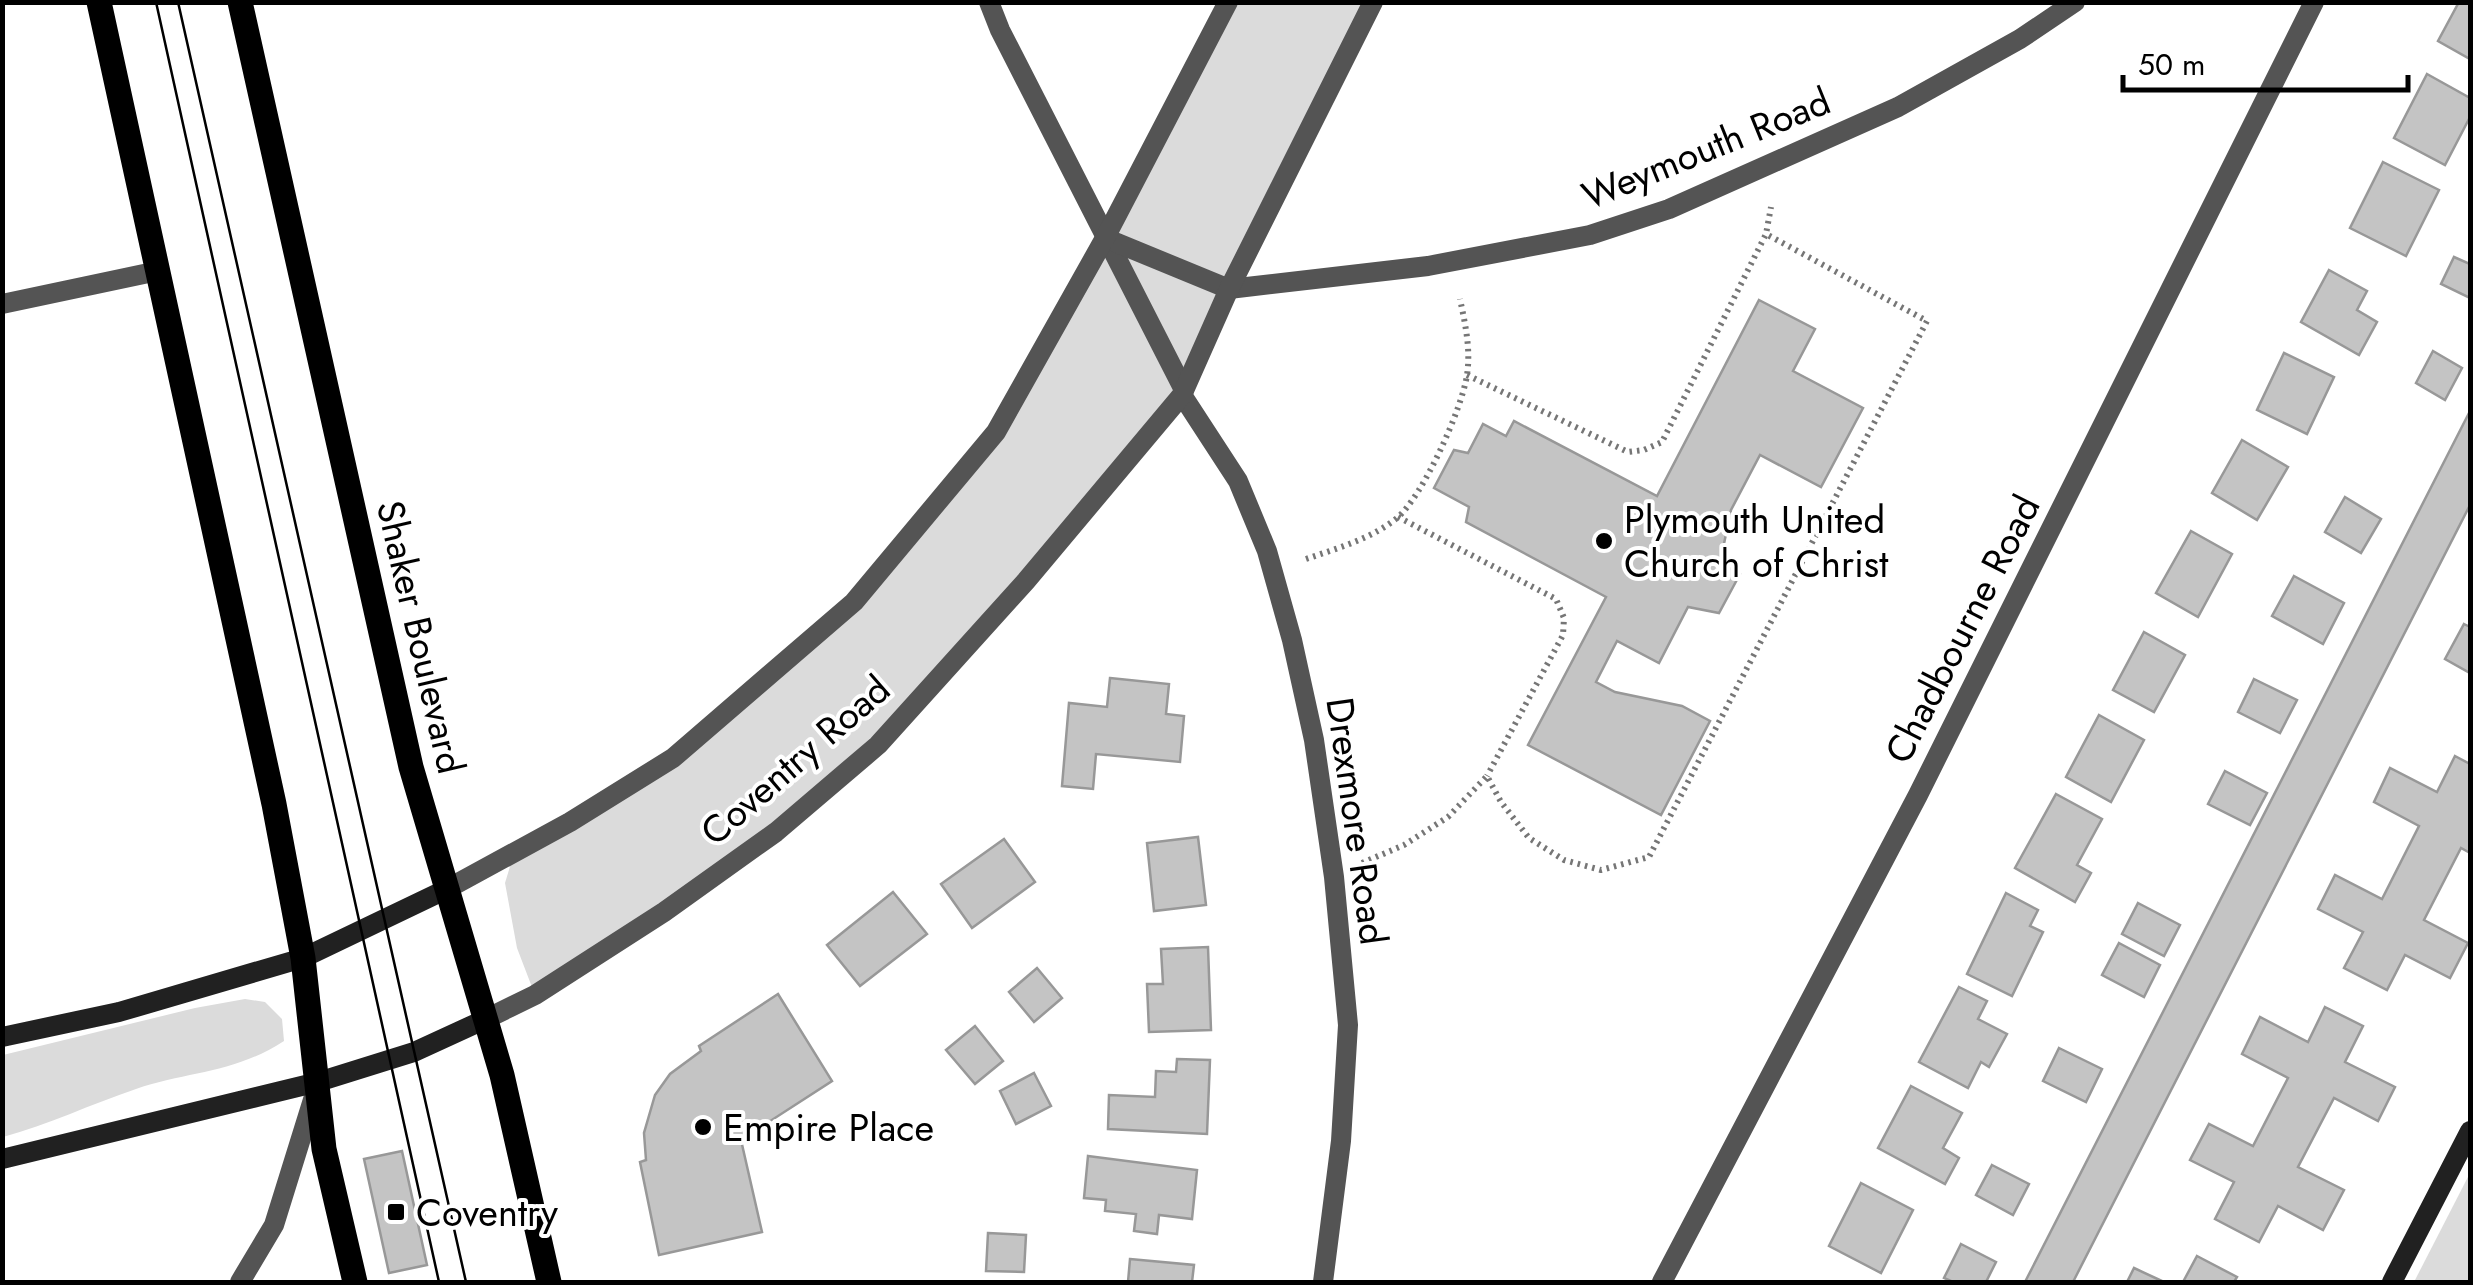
<svg xmlns="http://www.w3.org/2000/svg" width="2473" height="1285" font-family="Jost,sans-serif">
  <style>
    .green { fill: #dbdbdb }
    .building { fill: #c4c4c4; stroke: #989898; stroke-width: 2.5 }
    .lines { fill: none; stroke-linecap: round; stroke-linejoin: round }
    .path { stroke: #767676; stroke-width: 6; stroke-dasharray: 2.5 5; stroke-linecap: butt }
    .street { stroke: #545454; stroke-width: 20 }
    .secondary { stroke: #212121; stroke-width: 20 }
    .primary { stroke: #000; stroke-width: 25 }
    .tram { stroke: #000; stroke-width: 2.5 }
    .poi-dot { fill: #000; stroke: #fff; stroke-width: 4 }
    .labels { text-anchor: middle; dominant-baseline: central; stroke-width: 8; stroke-linejoin: round; paint-order: stroke }
    .street-label { font-size: 38px; fill: #000; stroke: #fff }
    .poi-label { font-size: 38px; fill: #000; stroke: #fff; text-anchor: start }
  </style>
  <rect width="100%" height="100%" fill="#fff"/>
  <!-- green -->
  <g class="green">
    <polygon points="1228,3 1373,3 1184,390 878,745 776,832 535,995 517,948 505,883 515,850 673,758 854,602 996,432"/>
    <path d="M 245,999 L 265,1002 L 282,1019 L 284,1041 C 233,1074 189,1071 136,1089 C 91,1104 48,1125 3,1137 L 3,1055 L 195,1008 Z"/>
    <polygon points="2470,1173 2470,1282 2414,1282"/>
  </g>
  <!-- building -->
  <g class="building">
    <polygon points="2459,2 2470,2 2470,59 2438,41"/>
    <polygon points="2427,74 2470,98 2470,117 2445,165 2394,138"/>
    <polygon points="2383,162 2439,190 2406,256 2350,228"/>
    <polygon points="2454,257 2470,264 2470,298 2441,284"/>
    <polygon points="2329,270 2367,291 2357,310 2377,322 2359,355 2301,322"/>
    <polygon points="1759,300 1815,329 1793,371 1863,408 1821,487 1760,455 1731,510 1720,563 1740,574 1719,613 1688,607 1659,663 1617,641 1596,682 1615,692 1682,706 1710,721 1661,815 1528,745 1606,597 1466,522 1469,507 1434,488 1454,450 1468,453 1483,424 1506,436 1514,421 1657,496"/>
    <polygon points="2433,351 2462,368 2445,400 2416,383"/>
    <polygon points="2284,353 2334,377 2307,434 2257,410"/>
    <polygon points="2470,411 2470,505 2073,1282 2025,1282"/>
    <polygon points="2242,440 2288,467 2257,520 2212,493"/>
    <polygon points="2345,497 2381,519 2361,553 2325,532"/>
    <polygon points="2191,531 2232,554 2198,617 2156,593"/>
    <polygon points="2294,576 2344,603 2323,644 2272,616"/>
    <polygon points="2464,624 2470,627 2470,673 2445,659"/>
    <polygon points="2144,632 2185,655 2154,712 2113,690"/>
    <polygon points="1110,678 1169,684 1166,714 1184,716 1180,762 1096,754 1093,789 1062,786 1069,703 1107,707"/>
    <polygon points="2254,679 2297,700 2280,733 2238,712"/>
    <polygon points="2099,715 2144,740 2111,802 2066,777"/>
    <polygon points="2455,756 2470,764 2470,853 2461,848 2424,920 2468,943 2450,978 2405,955 2387,990 2344,968 2363,932 2318,909 2335,875 2382,899 2419,826 2374,802 2390,768 2437,792"/>
    <polygon points="2225,771 2267,793 2250,825 2208,804"/>
    <polygon points="2056,794 2102,819 2077,865 2091,873 2075,902 2015,868"/>
    <polygon points="1198,837 1206,905 1154,911 1147,843"/>
    <polygon points="1004,839 1035,882 972,928 941,884"/>
    <polygon points="893,892 927,934 860,986 827,945"/>
    <polygon points="2006,893 2038,910 2030,926 2043,932 2012,996 1967,974"/>
    <polygon points="2138,903 2180,925 2164,956 2122,934"/>
    <polygon points="2119,943 2160,965 2144,997 2102,975"/>
    <polygon points="1208,947 1211,1030 1149,1032 1147,984 1163,984 1161,949"/>
    <polygon points="1037,968 1062,998 1034,1022 1009,992"/>
    <polygon points="1959,987 1987,1001 1978,1019 2007,1034 1989,1067 1981,1062 1968,1088 1919,1062"/>
    <polygon points="778,994 832,1081 741,1140 762,1232 659,1255 640,1162 646,1160 644,1133 655,1095 670,1074 701,1051 699,1046"/>
    <polygon points="2325,1007 2363,1026 2345,1062 2395,1087 2378,1121 2334,1098 2298,1167 2344,1190 2323,1230 2278,1206 2259,1242 2215,1219 2234,1182 2190,1160 2209,1124 2253,1146 2288,1078 2242,1054 2260,1017 2308,1042"/>
    <polygon points="975,1026 1003,1061 975,1084 946,1050"/>
    <polygon points="2059,1048 2102,1069 2086,1102 2043,1081"/>
    <polygon points="1177,1059 1210,1060 1207,1134 1108,1129 1109,1095 1155,1097 1156,1071 1176,1072"/>
    <polygon points="1034,1073 1051,1106 1016,1124 1000,1091"/>
    <polygon points="1911,1086 1962,1113 1943,1148 1959,1158 1945,1184 1878,1148"/>
    <polygon points="402,1151 427,1265 389,1273 364,1159"/>
    <polygon points="1088,1156 1197,1170 1192,1219 1159,1215 1157,1234 1134,1231 1136,1214 1105,1211 1106,1200 1084,1198"/>
    <polygon points="1992,1165 2029,1184 2013,1215 1976,1195"/>
    <polygon points="1861,1183 1913,1210 1881,1273 1829,1246"/>
    <polygon points="988,1233 1026,1235 1024,1272 986,1271"/>
    <polygon points="1961,1244 1996,1262 1986,1282 1953,1282 1944,1278"/>
    <polygon points="2197,1256 2237,1277 2234,1282 2183,1282"/>
    <polygon points="1130,1259 1194,1265 1192,1282 1128,1282"/>
    <polygon points="2134,1268 2164,1282 2127,1282"/>
  </g>
  <g class="lines">
    <!-- path -->
    <g class="path">
      <polyline points="1467,375 1628,452 1644,450 1662,442 1766,234 1771,207"/>
      <polyline points="1398,517 1556,599 1564,618 1563,635 1487,776"/>
      <path d="M 1306,559 C 1338,548 1371,539 1397,518 C 1423,496 1462,409 1467,375 C 1471,349 1465,323 1460,299"/>
      <polyline points="1362,863 1404,845 1448,817 1487,776 1501,802 1529,838 1564,860 1601,870 1649,857 1927,321 1766,234"/>
    </g>
    <!-- street -->
    <g class="street">
      <polyline points="989,2 1000,30 1184,390"/>
      <polyline points="1105,238 1229,289 1428,266 1590,235 1669,209 1898,107 2020,39 2075,2"/>
      <polyline points="2,304 158,271"/>
      <polyline points="1182,395 1238,481 1267,551 1292,640 1314,740 1334,877 1348,1025 1341,1141 1323,1282"/>
      <polyline points="447,889 570,822 673,758 854,602 996,432 1105,238 1228,2"/>
      <polyline points="486,1019 535,995 664,912 776,832 878,745 1026,581 1182,395 1229,289 1373,2"/>
      <polyline points="240,1282 274,1225 316,1090"/>
      <polyline points="1662,1282 1918,795 2314,2"/>
    </g>
    <!-- secondary -->
    <g class="secondary">
      <polyline points="2,1037 119,1012 303,958 447,889"/>
      <polyline points="2,1159 318,1082 414,1052 486,1019"/>
      <polyline points="2392,1282 2470,1131"/>
    </g>
    <!-- primary -->
    <g class="primary">
      <polyline points="99,2 274,804 303,958 324,1149 355,1282"/>
      <polyline points="240,2 411,767 502,1075 549,1282"/>
    </g>
    <!-- tram -->
    <g class="tram">
      <polyline points="156,2 439,1282"/>
      <polyline points="178,2 466,1282"/>
    </g>
  </g>
  <!-- markers -->
  <g class="poi-dot">
    <circle cx="1604" cy="541" r="10"/>
    <circle cx="703" cy="1127" r="10"/>
    <rect x="386" y="1202" width="20" height="20" rx="5"/>
  </g>
  <g class="labels">
    <!-- street labels -->
    <g class="street-label">
      <text transform="translate(1706 148) rotate(-22)">Weymouth Road</text>
      <text transform="translate(1962 629) rotate(-63)">Chadbourne Road</text>
      <text transform="translate(421 637) rotate(77)">Shaker Boulevard</text>
      <text transform="translate(795 760) rotate(-41)">Coventry Road</text>
      <text transform="translate(1357 821) rotate(82)">Drexmore Road</text>
    </g>
    <!-- poi labels -->
    <g class="poi-label">
      <text x="1624" y="519">Plymouth United<tspan x="1624" dy="44">Church of Christ</tspan></text>
      <text x="723" y="1127">Empire Place</text>
      <text x="416" y="1212">Coventry</text>
    </g>
  </g>
  <!-- border -->
  <rect width="2473" height="1285" fill="none" stroke="#000000" stroke-width="10"/>
  <!-- scale -->
  <path d="M2123 75v15h285v-15" fill="none" stroke="#000000" stroke-width="5"/>
  <text x="2138" y="75" font-size="30" fill="#000000" stroke="#ffffff" stroke-width="8" paint-order="stroke">50 m</text>
</svg>
